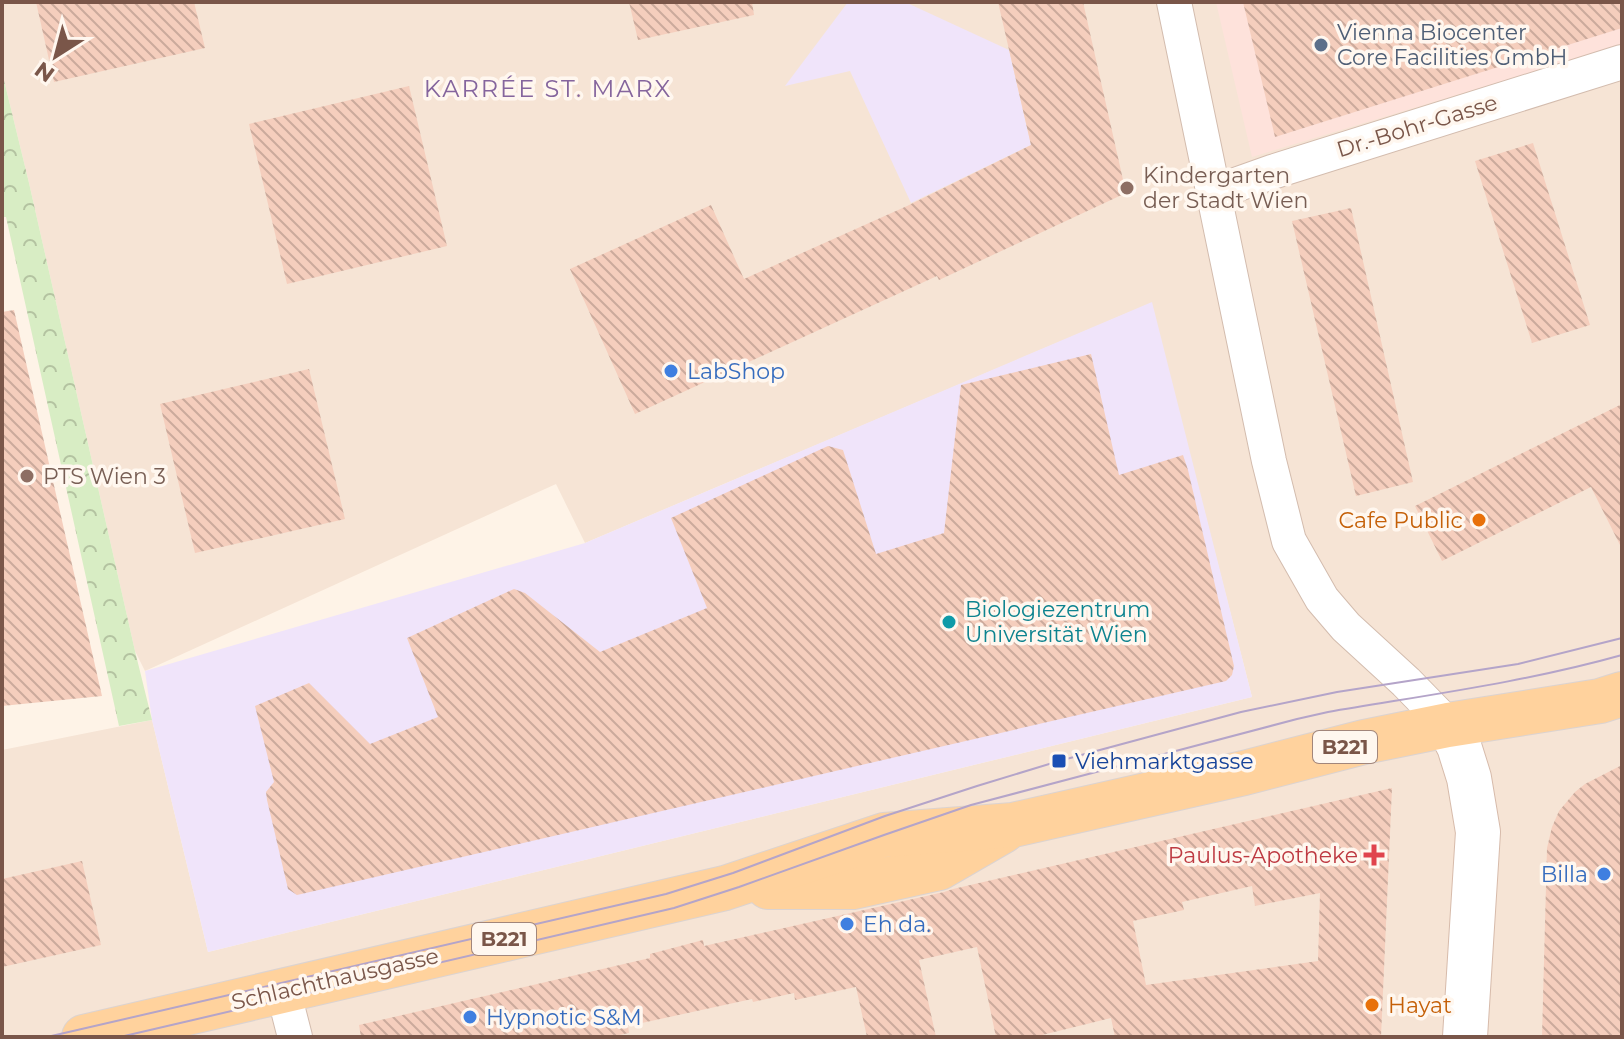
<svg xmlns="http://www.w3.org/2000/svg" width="1624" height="1039" font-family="Montserrat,sans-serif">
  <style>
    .residential { fill: #f6e4d5 }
    .commercial { fill: #fee2db }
    .education { fill: #f0e4fa }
    .forest { fill: url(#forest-crowns) }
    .building { fill: url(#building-back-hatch); fill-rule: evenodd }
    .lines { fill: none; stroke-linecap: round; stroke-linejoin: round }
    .street-casing { stroke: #d3bcae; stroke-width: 36 }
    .secondary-casing { stroke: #d7bbab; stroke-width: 46 }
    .primary-casing { stroke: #dcd3d0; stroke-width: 46 }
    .street { stroke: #fff; stroke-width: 34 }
    .secondary { stroke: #fff; stroke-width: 44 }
    .primary { stroke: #ffd29d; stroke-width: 44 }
    .tram { stroke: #b4a4c9; stroke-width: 2 }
    .service-dot { fill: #5c6f8a; stroke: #fff7ef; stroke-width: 3 }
    .education-dot { fill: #8d6e63; stroke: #fff7ef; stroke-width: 3 }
    .shop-dot { fill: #3f7fe0; stroke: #fff7ef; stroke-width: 3 }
    .food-dot { fill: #e8710a; stroke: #fff7ef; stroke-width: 3 }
    .culture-dot { fill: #0f9aa8; stroke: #fff7ef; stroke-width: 3 }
    .transit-dot { fill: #1a4fb4; stroke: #fff7ef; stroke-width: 3 }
    .health-dot { fill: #e0444e; stroke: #fff7ef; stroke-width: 3 }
    .labels { text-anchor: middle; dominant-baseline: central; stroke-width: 7; stroke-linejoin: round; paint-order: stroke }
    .shield { fill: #fff7ef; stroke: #a2867b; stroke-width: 2 }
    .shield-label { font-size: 20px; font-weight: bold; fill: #7a5649 }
    .service-label { font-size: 22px; fill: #4e5e75; stroke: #fff7ef; text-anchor: start }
    .street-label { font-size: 22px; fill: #7a5649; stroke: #fff7ef }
    .education-label { font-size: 22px; fill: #785e54; stroke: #fff7ef; text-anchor: start }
    .shop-label { font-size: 22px; fill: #366cbe; stroke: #fff7ef; text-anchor: start }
    .food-label { font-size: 22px; fill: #c56008; stroke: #fff7ef; text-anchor: end }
    .culture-label { font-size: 22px; fill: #0d838f; stroke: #fff7ef; text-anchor: start }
    .transit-label { font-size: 22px; fill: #164399; stroke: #fff7ef; text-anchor: start }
    .health-label { font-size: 22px; fill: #be3a42; stroke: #fff7ef; text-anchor: end }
    .neighbourhood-label { font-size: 24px; letter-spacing: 2px; fill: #85659d; stroke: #fff7ef }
  </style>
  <defs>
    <pattern id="forest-crowns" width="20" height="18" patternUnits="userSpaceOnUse" patternTransform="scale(2)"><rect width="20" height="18" fill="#d8edc4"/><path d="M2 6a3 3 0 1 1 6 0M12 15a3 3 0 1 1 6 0" fill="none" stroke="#b4c3a1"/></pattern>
    <pattern id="building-back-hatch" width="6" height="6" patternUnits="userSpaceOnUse" patternTransform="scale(2)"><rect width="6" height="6" fill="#f5cebd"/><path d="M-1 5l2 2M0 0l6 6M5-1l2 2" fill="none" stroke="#cbaa9c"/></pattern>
  </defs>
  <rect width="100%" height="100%" fill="#fef3e7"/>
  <!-- residential -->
  <polygon class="residential" points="2,2 1239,2 1622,28 1622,1037 2,1037 2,750 152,720 208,952 1252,697 1151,303 585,543 556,484 145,671 135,651 29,183 2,72"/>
  <!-- commercial -->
  <polygon class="commercial" points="1216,2 1622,2 1622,45 1252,157"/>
  <!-- education -->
  <g class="education">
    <polygon points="848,2 905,2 1009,50 1031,145 911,203 850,71 785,86"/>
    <polygon points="1152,302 1252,697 208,952 152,720 145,671 585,543"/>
  </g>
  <!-- forest -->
  <polygon class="forest" points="2,72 29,183 135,651 152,720 119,726 6,217 2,217"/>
  <!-- building -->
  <g class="building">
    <polygon points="36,2 194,2 205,48 54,82"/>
    <polygon points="629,2 752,2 754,15 638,40"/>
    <polygon points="998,2 1083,2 1126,193 939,280 937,276 635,414 570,269 711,205 744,279 907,206 1031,145"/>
    <polygon points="1243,2 1622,2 1622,28 1275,137"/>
    <polygon points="409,86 447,246 287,284 249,124"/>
    <polygon points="1533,143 1590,325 1532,343 1475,161"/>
    <polygon points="1351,208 1413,482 1356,496 1292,221"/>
    <polygon points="14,310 102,696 2,706 2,312"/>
    <polygon points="1091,354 1119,475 1183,455 1188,470 1234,666 1232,675 1226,681 297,895 288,889 267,800 266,792 274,782 255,706 309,683 370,744 438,717 407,638 514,589 525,593 600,652 707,608 671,518 828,446 843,450 876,554 944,533 961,385"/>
    <polygon points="309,369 345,519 195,553 160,404"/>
    <polygon points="1622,404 1622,549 1591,487 1442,561 1415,506"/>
    <polygon points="1622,765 1622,1037 1542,1037 1547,848 1552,827 1559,811 1575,792 1585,784"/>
    <path d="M 1392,788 L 1381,1037 L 1115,1037 L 1111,1018 L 1034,1037 L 996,1037 L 977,947 L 919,960 L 936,1037 L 867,1037 L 856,987 L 795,1000 L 794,993 L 753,1002 L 752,999 L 628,1026 L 629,1033 L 610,1037 L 361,1037 L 359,1025 L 650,958 L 650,954 L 703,940 L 704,946 L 944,892 L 953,889 ZM 1252,886 L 1255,906 L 1320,893 L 1318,961 L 1146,985 L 1133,921 L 1184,910 L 1182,902 Z"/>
    <polygon points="82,861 101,945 2,967 2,879"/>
  </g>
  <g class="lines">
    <!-- street casing -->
    <g class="street-casing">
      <g id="street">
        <polyline points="1174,2 1269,461 1289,541 1322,599 1346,627 1406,682 1448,725"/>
        <polyline points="1213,193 1272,172 1622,62"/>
        <polyline points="283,990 295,1037"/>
      </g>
    </g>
    <!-- secondary casing -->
    <g class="secondary-casing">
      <polyline id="secondary" points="1448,725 1459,746 1469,778 1478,832 1465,1037"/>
    </g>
    <!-- primary casing -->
    <g class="primary-casing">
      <g id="primary">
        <polyline points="768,887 853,887 939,868 1003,831"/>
        <polyline points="84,1037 725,888 884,835 1013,825 1244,773 1364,742 1448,725 1600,701 1622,694"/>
      </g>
    </g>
    <!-- street -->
    <use href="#street" class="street"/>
    <!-- secondary -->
    <use href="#secondary" class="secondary"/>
    <!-- primary -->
    <use href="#primary" class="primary"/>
    <!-- tram -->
    <g class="tram">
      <polyline points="47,1037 666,894 733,873 885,816 977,786 1059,761 1241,712 1337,692 1518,664 1622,638"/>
      <path d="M 120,1037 L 674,908 L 739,887 L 884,835 L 971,805 L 1297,719 L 1328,712 C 1427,695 1526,682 1622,655"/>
    </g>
  </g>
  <!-- markers -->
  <circle class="service-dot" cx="1321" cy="45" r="8"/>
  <g class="education-dot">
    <circle cx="1127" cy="188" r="8"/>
    <circle cx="27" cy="476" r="8"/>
  </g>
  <g class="shop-dot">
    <circle cx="671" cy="371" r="8"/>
    <circle cx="1604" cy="874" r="8"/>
    <circle cx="847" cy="924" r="8"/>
    <circle cx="470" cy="1017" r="8"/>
  </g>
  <g class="food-dot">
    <circle cx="1479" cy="520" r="8"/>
    <circle cx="1372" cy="1005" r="8"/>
  </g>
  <circle class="culture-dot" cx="949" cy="622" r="8"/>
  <rect class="transit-dot" x="1051" y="753" width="16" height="16" rx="4"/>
  <path class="health-dot" d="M1370 843h8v8h8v8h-8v8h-8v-8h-8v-8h8z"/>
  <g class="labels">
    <!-- shield labels -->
    <g class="shield">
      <rect x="1313" y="731" width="64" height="32" rx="6"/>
      <rect x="472" y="923" width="64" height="32" rx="6"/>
    </g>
    <g class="shield-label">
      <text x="1345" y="747">B221</text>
      <text x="504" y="939">B221</text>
    </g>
    <!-- service labels -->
    <g class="service-label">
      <text x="1337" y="32">Vienna Biocenter<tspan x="1337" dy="25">Core Facilities GmbH</tspan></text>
    </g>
    <!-- street labels -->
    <g class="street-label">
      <text transform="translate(1417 126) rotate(-17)">Dr.-Bohr-Gasse</text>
      <text transform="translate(335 979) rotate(-13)">Schlachthausgasse</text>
    </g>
    <!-- education labels -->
    <g class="education-label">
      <text x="1143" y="175">Kindergarten<tspan x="1143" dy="25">der Stadt Wien</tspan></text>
      <text x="43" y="476">PTS Wien 3</text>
    </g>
    <!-- shop labels -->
    <g class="shop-label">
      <text x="687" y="371">LabShop</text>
      <text x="1588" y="874" text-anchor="end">Billa</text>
      <text x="863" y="924">Eh da.</text>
      <text x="486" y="1017">Hypnotic S&amp;M</text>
    </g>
    <!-- food labels -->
    <g class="food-label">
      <text x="1463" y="520">Cafe Public</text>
      <text x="1388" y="1005" text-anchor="start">Hayat</text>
    </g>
    <!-- culture labels -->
    <g class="culture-label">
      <text x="965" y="609">Biologiezentrum<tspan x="965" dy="25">Universität Wien</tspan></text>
    </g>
    <!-- transit labels -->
    <g class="transit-label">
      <text x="1075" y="761">Viehmarktgasse</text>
    </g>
    <!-- health labels -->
    <g class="health-label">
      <text x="1358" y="855">Paulus-Apotheke</text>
    </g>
    <!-- neighbourhood labels -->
    <g class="neighbourhood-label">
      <text x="548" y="88">KARRÉE ST. MARX</text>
    </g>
  </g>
  <!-- border -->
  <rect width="1624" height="1039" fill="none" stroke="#7a5649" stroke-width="8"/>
  <!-- north arrow -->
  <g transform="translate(56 56) rotate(216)" stroke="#fff7ef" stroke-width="6" paint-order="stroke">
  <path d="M0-6L14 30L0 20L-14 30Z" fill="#7a5649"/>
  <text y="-12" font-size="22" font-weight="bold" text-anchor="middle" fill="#7a5649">N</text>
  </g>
</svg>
